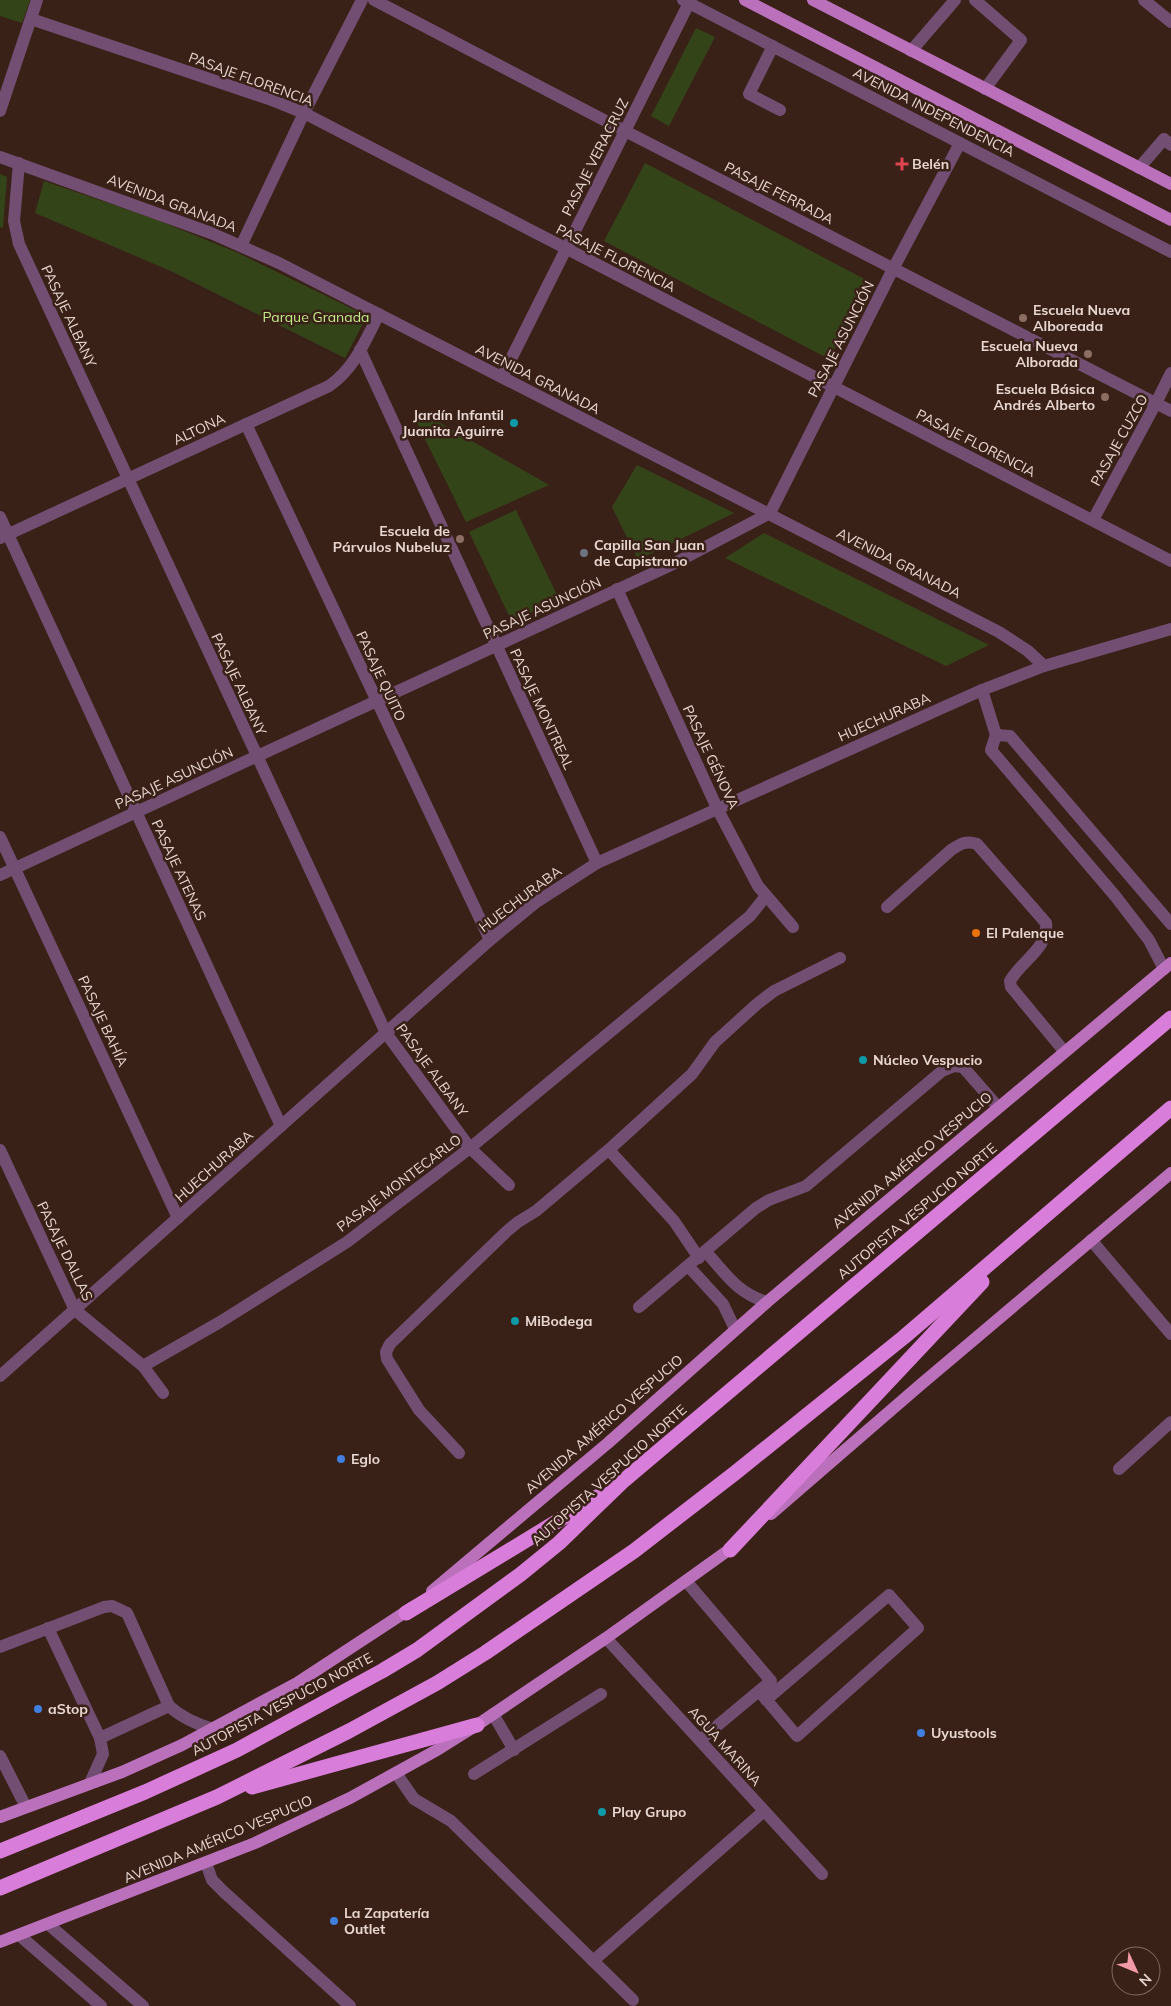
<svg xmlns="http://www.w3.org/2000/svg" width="1171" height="2006" font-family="Mulish,sans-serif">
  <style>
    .green { fill: #344419 }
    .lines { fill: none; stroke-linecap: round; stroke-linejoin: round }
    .minor { stroke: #724e72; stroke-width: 12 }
    .major { stroke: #bb70bc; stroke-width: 12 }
    .highway { stroke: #d87dd9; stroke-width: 15 }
    .health-dot { fill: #e0444e; stroke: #3a2118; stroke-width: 2 }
    .education-dot { fill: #8d6e63; stroke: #3a2118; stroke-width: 2 }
    .culture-dot { fill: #0f9aa8; stroke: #3a2118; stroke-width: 2 }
    .worship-dot { fill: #6b7280; stroke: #3a2118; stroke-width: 2 }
    .food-dot { fill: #e8710a; stroke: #3a2118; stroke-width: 2 }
    .shop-dot { fill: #3f7fe0; stroke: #3a2118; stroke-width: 2 }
    .labels { text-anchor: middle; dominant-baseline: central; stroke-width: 5; stroke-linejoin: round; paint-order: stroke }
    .street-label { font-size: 14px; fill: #e8d6d0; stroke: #3a2118 }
    .poi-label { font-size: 14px; font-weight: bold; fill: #e8d6d0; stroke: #3a2118; text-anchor: start }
    .park-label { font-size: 14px; fill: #c1ea88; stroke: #3a2118 }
  </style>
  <rect width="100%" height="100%" fill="#3a2118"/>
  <!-- green -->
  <g class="green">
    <polygon points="0,0 30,0 22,23 0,16"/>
    <polygon points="696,28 715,37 669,126 651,116"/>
    <polygon points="645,163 870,282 829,359 604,241"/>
    <polygon points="0,174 7,177 3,228 0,227"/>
    <polygon points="44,181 152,218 236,252 367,316 345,358 173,272 35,213"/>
    <polygon points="423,413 549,485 466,522 414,417"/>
    <polygon points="637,465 734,513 638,560 612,507"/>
    <polygon points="516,510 559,599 512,622 469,532"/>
    <polygon points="764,533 989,645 946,666 725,558"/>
  </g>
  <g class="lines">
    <!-- minor -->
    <g class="minor">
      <polyline points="374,0 625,131 1171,411"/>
      <polyline points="683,0 1171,252"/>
      <polyline points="975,0 1021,40 985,89"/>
      <polyline points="1144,0 1171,22"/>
      <polyline points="31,19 269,99 304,113 1171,561"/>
      <polyline points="773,46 749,94 780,110"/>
      <polyline points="911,51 955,0"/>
      <polyline points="0,111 37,0"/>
      <polyline points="0,157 211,233 279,263 999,632 1028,651 1044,666"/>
      <polyline points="19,163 14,221 19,244 386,1033 470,1148 509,1185"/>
      <polyline points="1139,168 1164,139 1171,145"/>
      <polyline points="241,246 304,113 362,0"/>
      <polyline points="360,350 597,863"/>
      <polyline points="502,377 689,3"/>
      <polyline points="246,424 490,940"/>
      <polyline points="0,517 281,1126"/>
      <polyline points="1093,520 1156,403 1171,373"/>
      <path d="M 0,538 L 329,386 C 355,368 365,341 379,314"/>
      <polyline points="617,589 717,808 758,886 793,927"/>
      <polyline points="982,690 996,735 991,750 1116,897 1149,940 1164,969"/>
      <polyline points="996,735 1010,736 1171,924"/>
      <polyline points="0,837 178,1218"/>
      <polyline points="0,875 673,564 770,513 893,269 960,143"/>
      <path d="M 887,907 L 951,850 C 960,844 966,840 977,844 L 1046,923 C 1049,948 1021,961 1010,981 L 1011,987 L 1064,1051"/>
      <polyline points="0,1150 75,1310 143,1366 163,1393"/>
      <polyline points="609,1150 674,1221 699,1258"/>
      <polyline points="1091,1240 1171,1334"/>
      <path d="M 706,1252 C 726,1274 737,1293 767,1302"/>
      <polyline points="689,1267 723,1304 735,1329"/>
      <polyline points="639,1307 756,1208 769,1200 806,1186 942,1071 954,1066 963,1067 998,1107"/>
      <polyline points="143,1366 220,1322 347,1242 470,1148 750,916 766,896"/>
      <polyline points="0,1376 490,940 535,903 597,863 982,690 1044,666 1171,629"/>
      <polyline points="459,1453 419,1410 387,1359 386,1352 390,1344 506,1232 518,1222 536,1211 613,1146 692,1074 715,1042 757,1004 774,991 840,958"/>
      <polyline points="1119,1469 1171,1422"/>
      <polyline points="686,1581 771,1681 700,1740"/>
      <polyline points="48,1628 100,1738 103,1754 90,1783"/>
      <polyline points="606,1638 822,1874"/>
      <path d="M 0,1647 L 104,1607 L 112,1606 L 127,1613 L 169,1706 C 182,1718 196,1724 213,1729"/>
      <polyline points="759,1691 797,1736 918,1628 889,1595 766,1700"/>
      <polyline points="493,1714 514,1750"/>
      <polyline points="100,1738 169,1706"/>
      <polyline points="0,1756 26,1807"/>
      <polyline points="396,1773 414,1799 451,1821 633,2000"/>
      <polyline points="474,1774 601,1694"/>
      <polyline points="206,1863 212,1880 224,1892 350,2006"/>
      <polyline points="48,1924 143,2006"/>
      <polyline points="19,1935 101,2006"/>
      <polyline points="593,1961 764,1811"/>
    </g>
    <!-- major -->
    <g class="major">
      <polyline points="745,0 1171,220"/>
      <polyline points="813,0 1171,184"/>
      <polyline points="771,1514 919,1386 1171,1173"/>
      <polyline points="432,1591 608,1443 767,1302 1171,963"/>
      <polyline points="0,1817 122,1772 182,1745 297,1683 413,1607"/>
      <polyline points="0,1942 255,1843 350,1798 437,1750 477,1725 606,1638 737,1544"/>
    </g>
    <!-- highway -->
    <g class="highway">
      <polyline points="730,1550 982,1282"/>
      <polyline points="406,1613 599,1496"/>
      <polyline points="252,1787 477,1725"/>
      <polyline points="0,1851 145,1792 237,1750 382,1671 417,1650 521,1574 559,1543 622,1482 1171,1018"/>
      <polyline points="0,1888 217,1797 349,1731 437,1683 485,1653 634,1551 735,1473 904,1337 1171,1108"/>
    </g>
  </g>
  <!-- markers -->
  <path class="health-dot" d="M899.5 156.5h5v5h5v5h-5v5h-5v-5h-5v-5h5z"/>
  <g class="education-dot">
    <circle cx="1023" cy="318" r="5"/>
    <circle cx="1088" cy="354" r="5"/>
    <circle cx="1105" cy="397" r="5"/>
    <circle cx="460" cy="539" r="5"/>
  </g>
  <g class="culture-dot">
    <circle cx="514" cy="423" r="5"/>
    <circle cx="863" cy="1060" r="5"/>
    <circle cx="515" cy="1321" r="5"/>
    <circle cx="602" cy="1812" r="5"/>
  </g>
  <circle class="worship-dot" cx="584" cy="553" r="5"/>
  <circle class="food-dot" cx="976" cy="933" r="5"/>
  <g class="shop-dot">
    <circle cx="341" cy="1459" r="5"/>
    <circle cx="38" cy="1709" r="5"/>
    <circle cx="921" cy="1733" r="5"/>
    <circle cx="334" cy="1921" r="5"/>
  </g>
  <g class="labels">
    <!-- street labels -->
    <g class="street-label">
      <text transform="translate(251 79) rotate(20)">PASAJE FLORENCIA</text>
      <text transform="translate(934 112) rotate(27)">AVENIDA INDEPENDENCIA</text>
      <text transform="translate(595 157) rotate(-63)">PASAJE VERACRUZ</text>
      <text transform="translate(779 193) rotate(27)">PASAJE FERRADA</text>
      <text transform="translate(172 203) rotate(21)">AVENIDA GRANADA</text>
      <text transform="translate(616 258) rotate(27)">PASAJE FLORENCIA</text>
      <text transform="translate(69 316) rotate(65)">PASAJE ALBANY</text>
      <text transform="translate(841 339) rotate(-63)">PASAJE ASUNCIÓN</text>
      <text transform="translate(538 379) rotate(27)">AVENIDA GRANADA</text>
      <text transform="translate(199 429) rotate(-25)">ALTONA</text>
      <text transform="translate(1119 440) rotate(-61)">PASAJE CUZCO</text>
      <text transform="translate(976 443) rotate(27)">PASAJE FLORENCIA</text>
      <text transform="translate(899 563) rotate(27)">AVENIDA GRANADA</text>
      <text transform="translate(542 608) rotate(-25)">PASAJE ASUNCIÓN</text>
      <text transform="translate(381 676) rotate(65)">PASAJE QUITO</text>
      <text transform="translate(239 684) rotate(65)">PASAJE ALBANY</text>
      <text transform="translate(542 709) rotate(65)">PASAJE MONTREAL</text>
      <text transform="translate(884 717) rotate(-24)">HUECHURABA</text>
      <text transform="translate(711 757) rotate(65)">PASAJE GÉNOVA</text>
      <text transform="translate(174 778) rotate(-25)">PASAJE ASUNCIÓN</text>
      <text transform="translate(179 870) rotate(65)">PASAJE ATENAS</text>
      <text transform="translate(520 899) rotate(-37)">HUECHURABA</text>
      <text transform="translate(103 1021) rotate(65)">PASAJE BAHÍA</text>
      <text transform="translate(432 1070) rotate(54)">PASAJE ALBANY</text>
      <text transform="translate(912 1160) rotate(-40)">AVENIDA AMÉRICO VESPUCIO</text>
      <text transform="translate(214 1166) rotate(-42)">HUECHURABA</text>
      <text transform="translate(399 1183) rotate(-37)">PASAJE MONTECARLO</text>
      <text transform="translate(917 1211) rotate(-40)">AUTOPISTA VESPUCIO NORTE</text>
      <text transform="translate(65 1251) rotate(64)">PASAJE DALLAS</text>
      <text transform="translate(604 1424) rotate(-41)">AVENIDA AMÉRICO VESPUCIO</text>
      <text transform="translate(609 1475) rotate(-42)">AUTOPISTA VESPUCIO NORTE</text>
      <text transform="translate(282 1704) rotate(-28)">AUTOPISTA VESPUCIO NORTE</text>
      <text transform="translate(725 1746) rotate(48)">AGUA MARINA</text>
      <text transform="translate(218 1839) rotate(-23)">AVENIDA AMÉRICO VESPUCIO</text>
    </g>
    <!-- poi labels -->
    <g class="poi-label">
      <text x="912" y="164">Belén</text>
      <text x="1033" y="310">Escuela Nueva<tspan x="1033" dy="16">Alboreada</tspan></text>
      <text x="1078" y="346" text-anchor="end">Escuela Nueva<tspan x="1078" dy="16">Alborada</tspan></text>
      <text x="1095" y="389" text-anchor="end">Escuela Básica<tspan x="1095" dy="16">Andrés Alberto</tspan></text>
      <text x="504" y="415" text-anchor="end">Jardín Infantil<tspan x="504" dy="16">Juanita Aguirre</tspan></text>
      <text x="450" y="531" text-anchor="end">Escuela de<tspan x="450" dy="16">Párvulos Nubeluz</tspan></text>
      <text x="594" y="545">Capilla San Juan<tspan x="594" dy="16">de Capistrano</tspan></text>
      <text x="986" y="933">El Palenque</text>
      <text x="873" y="1060">Núcleo Vespucio</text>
      <text x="525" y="1321">MiBodega</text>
      <text x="351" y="1459">Eglo</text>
      <text x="48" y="1709">aStop</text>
      <text x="931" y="1733">Uyustools</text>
      <text x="612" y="1812">Play Grupo</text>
      <text x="344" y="1913">La Zapatería<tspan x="344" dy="16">Outlet</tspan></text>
    </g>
    <!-- park labels -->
    <g class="park-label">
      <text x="316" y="317">Parque Granada</text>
    </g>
  </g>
  <!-- north arrow -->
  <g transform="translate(1136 1971) rotate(134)"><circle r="24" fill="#3a2118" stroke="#806962"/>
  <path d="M0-4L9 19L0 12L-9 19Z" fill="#f39aa9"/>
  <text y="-8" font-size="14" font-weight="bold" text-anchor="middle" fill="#e8d6d0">N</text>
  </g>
</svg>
